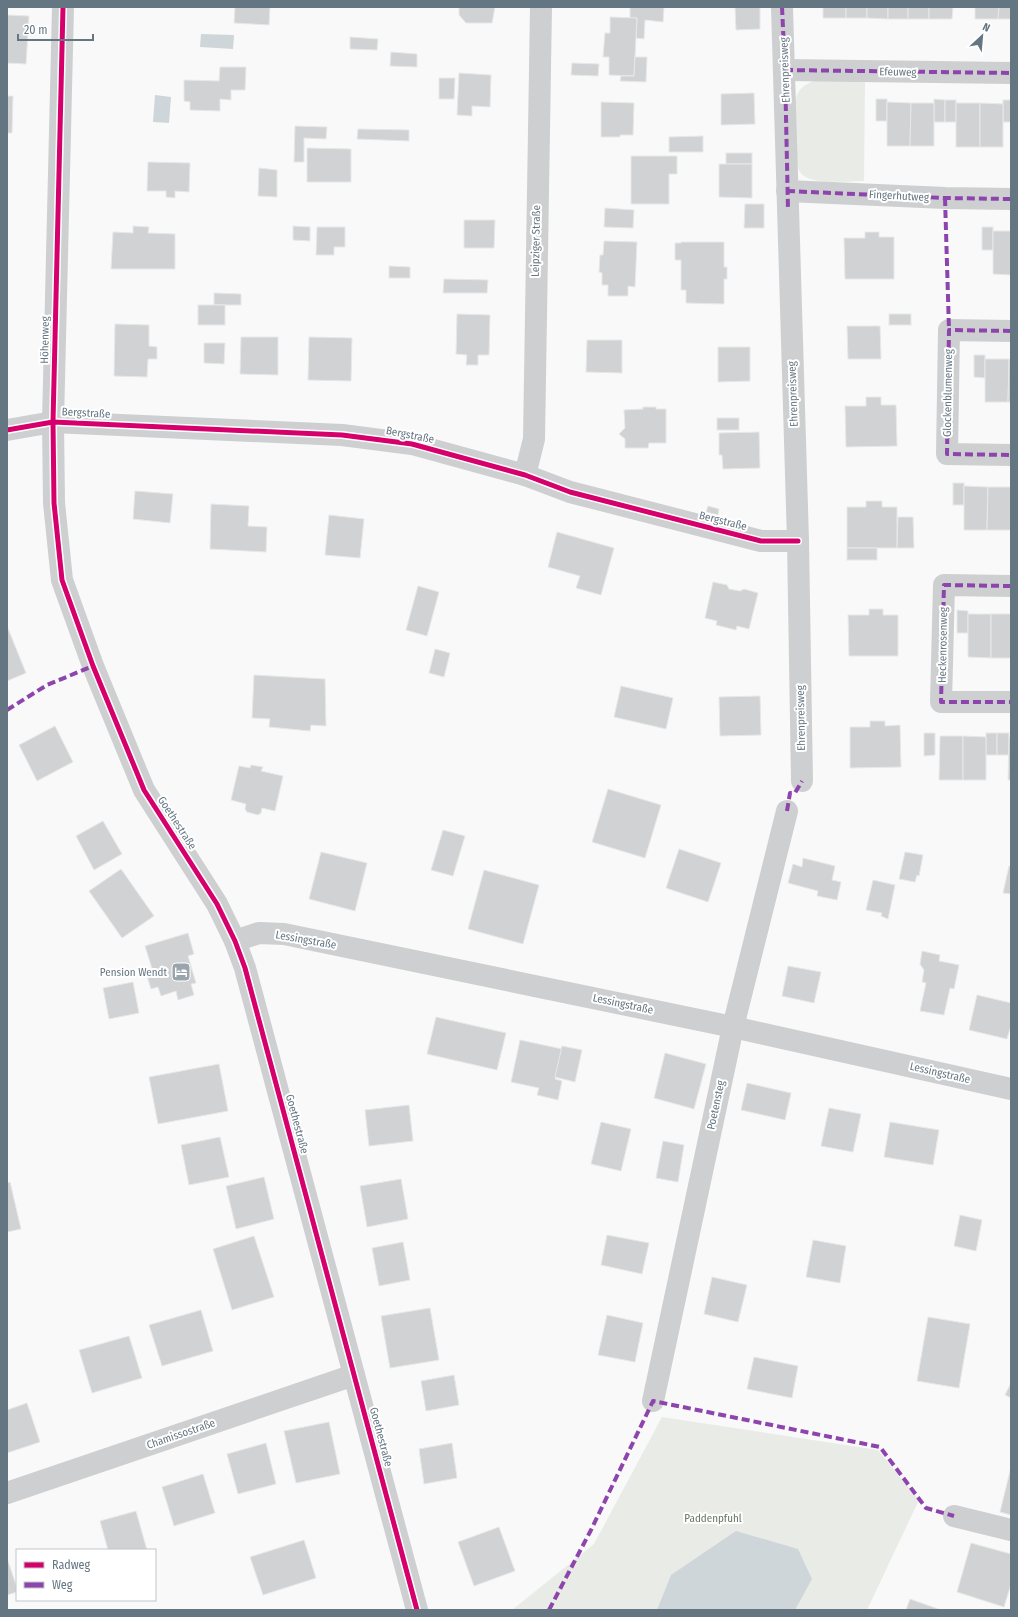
<svg xmlns="http://www.w3.org/2000/svg" width="1018" height="1617" font-family="'Fira Sans Condensed',sans-serif">
  <style>
    .green { fill: #e8ebe6 }
    .water { fill: #ced6d9 }
    .building { fill: #d0d2d3; stroke: #e8e8e8 }
    .lines { fill: none; stroke-linecap: round; stroke-linejoin: round }
    .minor { stroke: #cecfd0; stroke-width: 22 }
    .quiet { stroke: #8e44ad; stroke-width: 4; stroke-dasharray: 8 4; stroke-linecap: butt }
    .cycleway-casing { stroke: #fff; stroke-width: 8 }
    .cycleway { stroke: #d6006c; stroke-width: 5 }
    .labels { text-anchor: middle; dominant-baseline: central; stroke-width: 4; stroke-linejoin: round; paint-order: stroke }
    .street-label { font-size: 11px; fill: #657683; stroke: #fff }
    .poi-label { font-size: 11px; fill: #657683; stroke: #fff; text-anchor: end }
    .park-label { font-size: 11px; fill: #687a64; stroke: #fff }
  </style>
  <rect width="100%" height="100%" fill="#f9f9f9"/>
  <!-- green -->
  <g class="green">
    <path d="M 819,79 L 865,80 L 864,181 C 848,181 809,186 800,172 C 798,170 798,166 797,163 C 797,150 793,105 797,95 C 801,85 811,82 819,79 Z"/>
    <polygon points="662,1417 878,1450 919,1500 867,1610 512,1610 594,1544"/>
  </g>
  <!-- water -->
  <g class="water">
    <polygon points="201,34 234,35 233,49 200,47"/>
    <polygon points="155,95 171,97 169,123 153,122"/>
    <polygon points="736,1531 798,1549 812,1579 795,1610 657,1610 671,1575"/>
  </g>
  <!-- building -->
  <g class="building">
    <polygon points="235,7 270,7 269,25 234,23"/>
    <polygon points="459,7 495,7 492,23 466,23 459,15"/>
    <polygon points="630,7 664,7 663,22 645,20 644,39 636,38 637,18 630,18"/>
    <polygon points="735,7 760,7 760,29 736,30"/>
    <rect x="823" y="7" width="23" height="11"/>
    <rect x="846" y="7" width="21" height="11"/>
    <polygon points="867,7 888,7 888,19 867,18"/>
    <rect x="888" y="7" width="20" height="12"/>
    <rect x="908" y="7" width="21" height="12"/>
    <polygon points="929,7 953,7 952,19 929,19"/>
    <polygon points="975,7 999,7 998,19 975,19"/>
    <polygon points="999,7 1011,7 1011,19 998,19"/>
    <polygon points="7,15 29,16 26,64 7,63"/>
    <polygon points="610,17 637,18 634,76 609,75 609,57 603,57 605,33 610,33"/>
    <polygon points="350,37 378,39 377,50 350,49"/>
    <polygon points="391,52 417,54 417,67 390,66"/>
    <polygon points="635,57 647,57 646,82 620,81 621,76 634,76"/>
    <polygon points="572,63 599,64 598,76 571,75"/>
    <polygon points="220,67 246,67 245,90 231,90 231,100 220,99 220,111 190,110 190,102 184,101 184,80 219,81"/>
    <polygon points="459,73 491,75 490,107 472,106 472,116 457,115"/>
    <polygon points="439,78 455,78 454,99 439,99"/>
    <polygon points="754,93 755,124 721,125 721,94"/>
    <polygon points="7,96 13,96 12,133 7,133"/>
    <rect x="876" y="99" width="11" height="22"/>
    <polygon points="934,99 945,100 945,122 934,122"/>
    <rect x="945" y="100" width="11" height="22"/>
    <rect x="1003" y="100" width="8" height="22"/>
    <polygon points="601,102 634,103 633,135 620,135 620,137 601,137"/>
    <polygon points="887,102 911,103 910,146 887,146"/>
    <polygon points="911,103 934,103 934,146 910,146"/>
    <rect x="956" y="103" width="24" height="44"/>
    <polygon points="980,103 1003,104 1003,147 980,147"/>
    <polygon points="295,126 327,127 326,139 304,138 304,162 294,162"/>
    <polygon points="358,129 409,130 409,141 357,139"/>
    <polygon points="703,136 703,152 669,152 669,137"/>
    <polygon points="307,148 351,149 351,182 307,182"/>
    <rect x="726" y="153" width="26" height="11"/>
    <polygon points="631,156 677,156 677,174 669,174 669,204 631,204"/>
    <polygon points="148,162 190,163 189,192 175,191 175,198 166,197 166,191 147,191"/>
    <polygon points="719,164 752,164 752,198 719,197"/>
    <polygon points="259,168 277,170 277,197 258,196"/>
    <polygon points="745,204 764,204 764,228 744,228"/>
    <polygon points="605,208 634,210 633,228 604,227"/>
    <polygon points="464,220 495,220 494,248 464,248"/>
    <polygon points="133,226 149,227 148,233 175,234 175,269 111,269 113,232 133,233"/>
    <polygon points="293,226 310,227 310,241 293,240"/>
    <polygon points="317,227 345,227 345,247 334,247 334,255 316,255"/>
    <rect x="982" y="227" width="11" height="23"/>
    <polygon points="993,231 1011,231 1011,275 993,274"/>
    <polygon points="865,232 879,232 879,237 894,237 894,279 845,279 844,238 865,238"/>
    <polygon points="604,241 637,242 635,287 628,286 628,296 608,296 608,285 602,285 602,273 599,272 600,255 603,255"/>
    <polygon points="681,242 724,242 724,267 727,267 727,279 724,279 724,304 686,303 686,290 681,290 681,260 675,260 675,243 681,243"/>
    <polygon points="389,266 410,267 410,278 389,278"/>
    <polygon points="444,279 488,280 487,293 443,293"/>
    <polygon points="214,293 241,294 241,305 214,305"/>
    <rect x="198" y="305" width="27" height="20"/>
    <polygon points="457,314 490,315 489,355 478,355 478,365 466,365 467,355 456,354"/>
    <rect x="889" y="314" width="22" height="11"/>
    <polygon points="115,324 149,325 149,346 157,347 157,359 148,359 147,377 114,376"/>
    <polygon points="847,326 880,326 881,359 848,359"/>
    <polygon points="241,337 278,337 278,375 240,374"/>
    <polygon points="309,337 352,338 351,381 308,380"/>
    <polygon points="587,340 622,340 622,373 586,372"/>
    <polygon points="204,343 225,343 224,364 204,363"/>
    <polygon points="718,347 750,347 750,381 718,382"/>
    <polygon points="974,355 985,355 985,378 974,377"/>
    <polygon points="985,359 1009,359 1008,402 985,402"/>
    <polygon points="1009,359 1011,359 1011,402 1008,402"/>
    <polygon points="866,397 881,397 881,405 896,405 897,446 846,447 845,406 866,406"/>
    <polygon points="643,407 656,407 656,409 666,409 666,443 649,443 648,448 625,448 625,439 619,434 625,428 624,410 643,409"/>
    <rect x="717" y="418" width="22" height="12"/>
    <polygon points="759,432 760,468 723,469 722,455 719,455 719,433"/>
    <rect x="953" y="483" width="11" height="22"/>
    <polygon points="964,486 988,487 987,530 964,530"/>
    <polygon points="988,487 1011,487 1011,530 987,530"/>
    <polygon points="135,491 173,494 170,523 133,519"/>
    <polygon points="866,501 882,501 882,507 897,507 897,548 847,548 847,507 866,507"/>
    <polygon points="211,504 249,506 248,526 267,527 266,552 210,549"/>
    <polygon points="708,506 719,509 718,515 706,512"/>
    <polygon points="329,515 364,519 360,558 325,555"/>
    <polygon points="898,517 913,517 914,548 897,548"/>
    <polygon points="557,532 614,548 601,595 576,588 580,576 548,567"/>
    <rect x="847" y="548" width="30" height="12"/>
    <polygon points="713,582 727,585 729,589 740,591 744,589 758,593 749,629 737,626 736,630 716,625 717,621 705,618"/>
    <polygon points="418,586 439,592 427,636 406,630"/>
    <polygon points="869,609 883,609 883,615 898,615 898,656 849,656 848,615 869,615"/>
    <polygon points="957,610 968,611 968,633 957,633"/>
    <polygon points="968,614 991,614 991,658 968,657"/>
    <rect x="991" y="614" width="20" height="44"/>
    <polygon points="7,626 26,673 7,681"/>
    <polygon points="435,649 450,653 444,677 429,673"/>
    <polygon points="254,675 325,679 326,726 311,725 310,731 269,727 270,719 252,718"/>
    <polygon points="621,686 673,698 666,729 614,717"/>
    <polygon points="760,696 761,735 720,736 719,697"/>
    <polygon points="870,721 885,721 885,726 900,725 901,767 850,768 850,727 870,727"/>
    <polygon points="55,726 73,762 37,781 19,745"/>
    <polygon points="924,733 935,733 935,755 924,756"/>
    <rect x="986" y="733" width="11" height="22"/>
    <rect x="997" y="733" width="12" height="22"/>
    <polygon points="940,736 963,736 963,780 939,780"/>
    <polygon points="963,736 986,737 986,780 963,780"/>
    <polygon points="1009,737 1011,737 1011,780 1008,780"/>
    <polygon points="251,765 263,767 261,771 283,776 275,811 262,808 261,813 258,815 247,812 245,809 246,804 231,800 239,766 250,768"/>
    <polygon points="608,789 661,805 645,858 592,842"/>
    <polygon points="103,821 122,854 94,870 76,836"/>
    <polygon points="443,830 465,836 453,876 431,870"/>
    <polygon points="679,849 721,863 708,902 666,888"/>
    <polygon points="321,852 367,863 355,911 309,899"/>
    <polygon points="905,852 923,855 919,876 917,875 915,882 899,879"/>
    <polygon points="803,858 835,866 832,880 841,882 837,900 817,896 818,891 788,883 793,864 802,867"/>
    <polygon points="1009,866 1011,867 1011,894 1003,893"/>
    <polygon points="121,869 154,916 122,938 89,891"/>
    <polygon points="484,870 539,885 523,944 468,929"/>
    <polygon points="873,880 895,885 888,919 881,916 882,913 866,910"/>
    <polygon points="188,933 194,954 188,956 196,983 191,984 194,995 178,1000 176,991 161,996 158,987 151,989 147,976 154,975 145,946"/>
    <polygon points="922,951 940,955 939,961 959,965 954,989 950,988 944,1015 920,1011 926,983 922,982 924,970 920,964"/>
    <polygon points="788,966 821,972 814,1003 782,996"/>
    <polygon points="133,982 139,1013 109,1019 103,988"/>
    <polygon points="977,995 1011,1003 1011,1025 1007,1039 969,1030"/>
    <polygon points="436,1017 506,1033 497,1070 427,1054"/>
    <polygon points="520,1040 562,1049 555,1079 562,1081 558,1100 537,1095 539,1088 511,1082"/>
    <polygon points="562,1046 582,1050 575,1082 555,1077"/>
    <polygon points="665,1053 706,1064 694,1109 654,1098"/>
    <polygon points="219,1064 228,1111 158,1124 149,1077"/>
    <polygon points="747,1083 791,1093 785,1120 741,1110"/>
    <polygon points="409,1105 413,1141 369,1146 365,1110"/>
    <polygon points="829,1108 861,1114 853,1152 821,1146"/>
    <polygon points="601,1122 631,1129 621,1171 591,1164"/>
    <polygon points="890,1122 939,1130 933,1165 884,1157"/>
    <polygon points="220,1137 229,1177 189,1185 181,1145"/>
    <polygon points="663,1141 684,1145 678,1182 656,1178"/>
    <polygon points="264,1177 274,1219 236,1229 226,1186"/>
    <polygon points="401,1179 408,1219 367,1227 360,1186"/>
    <polygon points="10,1182 21,1229 7,1232 7,1183"/>
    <polygon points="960,1215 982,1220 976,1251 954,1246"/>
    <polygon points="607,1235 649,1243 642,1274 601,1265"/>
    <polygon points="254,1236 274,1297 232,1310 213,1249"/>
    <polygon points="813,1240 846,1246 840,1283 806,1277"/>
    <polygon points="403,1242 410,1280 379,1286 372,1248"/>
    <polygon points="712,1277 747,1285 738,1322 704,1314"/>
    <polygon points="430,1308 439,1360 390,1368 381,1316"/>
    <polygon points="201,1310 213,1351 162,1366 149,1325"/>
    <polygon points="607,1315 643,1323 635,1362 598,1355"/>
    <polygon points="928,1317 970,1324 959,1388 917,1381"/>
    <polygon points="129,1336 142,1378 92,1393 79,1350"/>
    <polygon points="754,1357 798,1366 792,1398 747,1389"/>
    <polygon points="454,1375 459,1405 426,1411 421,1381"/>
    <polygon points="1011,1383 1011,1398 1005,1395"/>
    <polygon points="27,1403 40,1442 7,1453 7,1410"/>
    <polygon points="329,1422 340,1474 296,1483 284,1431"/>
    <polygon points="266,1443 276,1484 238,1494 227,1454"/>
    <polygon points="452,1443 457,1478 424,1484 419,1449"/>
    <polygon points="1011,1467 1011,1515 1000,1512"/>
    <polygon points="203,1474 215,1513 174,1526 162,1487"/>
    <polygon points="136,1511 147,1550 108,1550 100,1521"/>
    <polygon points="499,1527 515,1571 474,1586 458,1542"/>
    <polygon points="304,1540 316,1578 263,1595 250,1557"/>
    <polygon points="971,1543 1011,1554 1011,1584 1004,1607 957,1592"/>
    <polygon points="7,1558 17,1588 17,1592 7,1595"/>
    <polygon points="910,1599 941,1610 906,1610"/>
  </g>
  <g class="lines">
    <!-- minor -->
    <g class="minor">
      <polyline points="63,7 53,422 54,503 62,580 93,666 144,790 217,904 235,941 245,968 417,1610"/>
      <polyline points="782,7 798,541 802,781"/>
      <polyline points="785,70 1011,73"/>
      <polyline points="787,191 945,198 1011,199"/>
      <polyline points="1011,331 949,330 947,454 1011,455"/>
      <polyline points="7,430 53,422 342,435 412,444 525,475 570,492 761,541 798,541"/>
      <polyline points="525,475 534,439 541,7"/>
      <polyline points="1011,586 944,585 941,702 1011,702"/>
      <polyline points="235,941 259,933 284,934 733,1027 1011,1089"/>
      <polyline points="653,1401 733,1027 787,811"/>
      <polyline points="7,1493 354,1375"/>
      <polyline points="954,1516 1011,1530"/>
    </g>
    <!-- quiet -->
    <g class="quiet">
      <polyline points="782,7 785,70 788,210"/>
      <polyline points="785,70 1011,73"/>
      <polyline points="787,191 945,198 1011,199"/>
      <polyline points="945,198 949,330"/>
      <polyline points="1011,331 949,330 947,454 1011,455"/>
      <polyline points="1011,586 944,585 941,702 1011,702"/>
      <polyline points="7,710 47,685 93,666"/>
      <polyline points="787,811 790,793 795,793 802,781"/>
      <polyline points="549,1610 591,1530 653,1401 880,1447 926,1508 954,1516"/>
    </g>
    <!-- cycleway casing -->
    <g class="cycleway-casing">
      <g id="cycleway">
        <polyline points="63,7 53,422 54,503 62,580 93,666 144,790 217,904 235,941 245,968 417,1610"/>
        <polyline points="7,430 53,422 342,435 412,444 525,475 570,492 761,541 798,541"/>
      </g>
    </g>
    <!-- cycleway -->
    <use href="#cycleway" class="cycleway"/>
  </g>
  <!-- icons -->
  <defs>
    <g id="hotel-square" transform="scale(1)"><rect x="-9" y="-9" width="18" height="18" rx="4" fill="#99a4ac" stroke="#fff"/><path d="M-6-4.5h1.5V1H6V5H4.5V3h-9V5H-6ZM-4 0a1.8 1.8 0 1 1 3.6 0ZM.5 0V-2.5h3Q6-2.5 6 0Z" fill="#fff"/></g>
  </defs>
  <g fill-rule="evenodd">
    <use href="#hotel-square" x="181" y="972"/>
  </g>
  <g class="labels">
    <!-- street labels -->
    <g class="street-label">
      <text transform="translate(785 70) rotate(-92)">Ehrenpreisweg</text>
      <text transform="translate(898 72) rotate(1)">Efeuweg</text>
      <text transform="translate(899 196) rotate(3)">Fingerhutweg</text>
      <text transform="translate(536 241) rotate(-89)">Leipziger Straße</text>
      <text transform="translate(45 340) rotate(-89)">Höhenweg</text>
      <text transform="translate(948 393) rotate(-89)">Glockenblumenweg</text>
      <text transform="translate(793 394) rotate(-92)">Ehrenpreisweg</text>
      <text transform="translate(86 413) rotate(3)">Bergstraße</text>
      <text transform="translate(410 435) rotate(11)">Bergstraße</text>
      <text transform="translate(723 521) rotate(14)">Bergstraße</text>
      <text transform="translate(943 645) rotate(-89)">Heckenrosenweg</text>
      <text transform="translate(801 718) rotate(-91)">Ehrenpreisweg</text>
      <text transform="translate(177 823) rotate(57)">Goethestraße</text>
      <text transform="translate(306 940) rotate(10)">Lessingstraße</text>
      <text transform="translate(623 1004) rotate(12)">Lessingstraße</text>
      <text transform="translate(940 1073) rotate(13)">Lessingstraße</text>
      <text transform="translate(716 1105) rotate(-78)">Poetensteg</text>
      <text transform="translate(297 1124) rotate(75)">Goethestraße</text>
      <text transform="translate(181 1434) rotate(-19)">Chamissostraße</text>
      <text transform="translate(381 1437) rotate(75)">Goethestraße</text>
    </g>
    <!-- poi labels -->
    <g class="poi-label">
      <text x="167" y="972">Pension Wendt</text>
    </g>
    <!-- park labels -->
    <g class="park-label">
      <text x="713" y="1518">Paddenpfuhl</text>
    </g>
  </g>
  <!-- border -->
  <rect width="1018" height="1617" fill="none" stroke="#657683" stroke-width="16"/>
  <!-- legend -->
  <rect x="16" y="1549" width="140" height="52" fill="#ffffff" stroke="#c1c8cd"/>
  <rect x="24" y="1562" width="20" height="6" fill="#d6006c" stroke="#c1c8cd"/>
  <text x="52" y="1569" font-size="12" fill="#657683">Radweg</text>
  <rect x="24" y="1582" width="20" height="6" fill="#8e44ad" stroke="#c1c8cd"/>
  <text x="52" y="1589" font-size="12" fill="#657683">Weg</text>
  <!-- north arrow -->
  <g transform="translate(982 36) rotate(26)" stroke="#ffffff" stroke-width="3" paint-order="stroke">
  <path d="M0-3L7 15L0 10L-7 15Z" fill="#657683"/>
  <text y="-6" font-size="11" font-weight="bold" text-anchor="middle" fill="#657683">N</text>
  </g>
  <!-- scale -->
  <path d="M18 34v6h75v-6" fill="none" stroke="#657683" stroke-width="2"/>
  <text x="24" y="34" font-size="12" fill="#657683" stroke="#ffffff" stroke-width="3" paint-order="stroke">20 m</text>
</svg>
